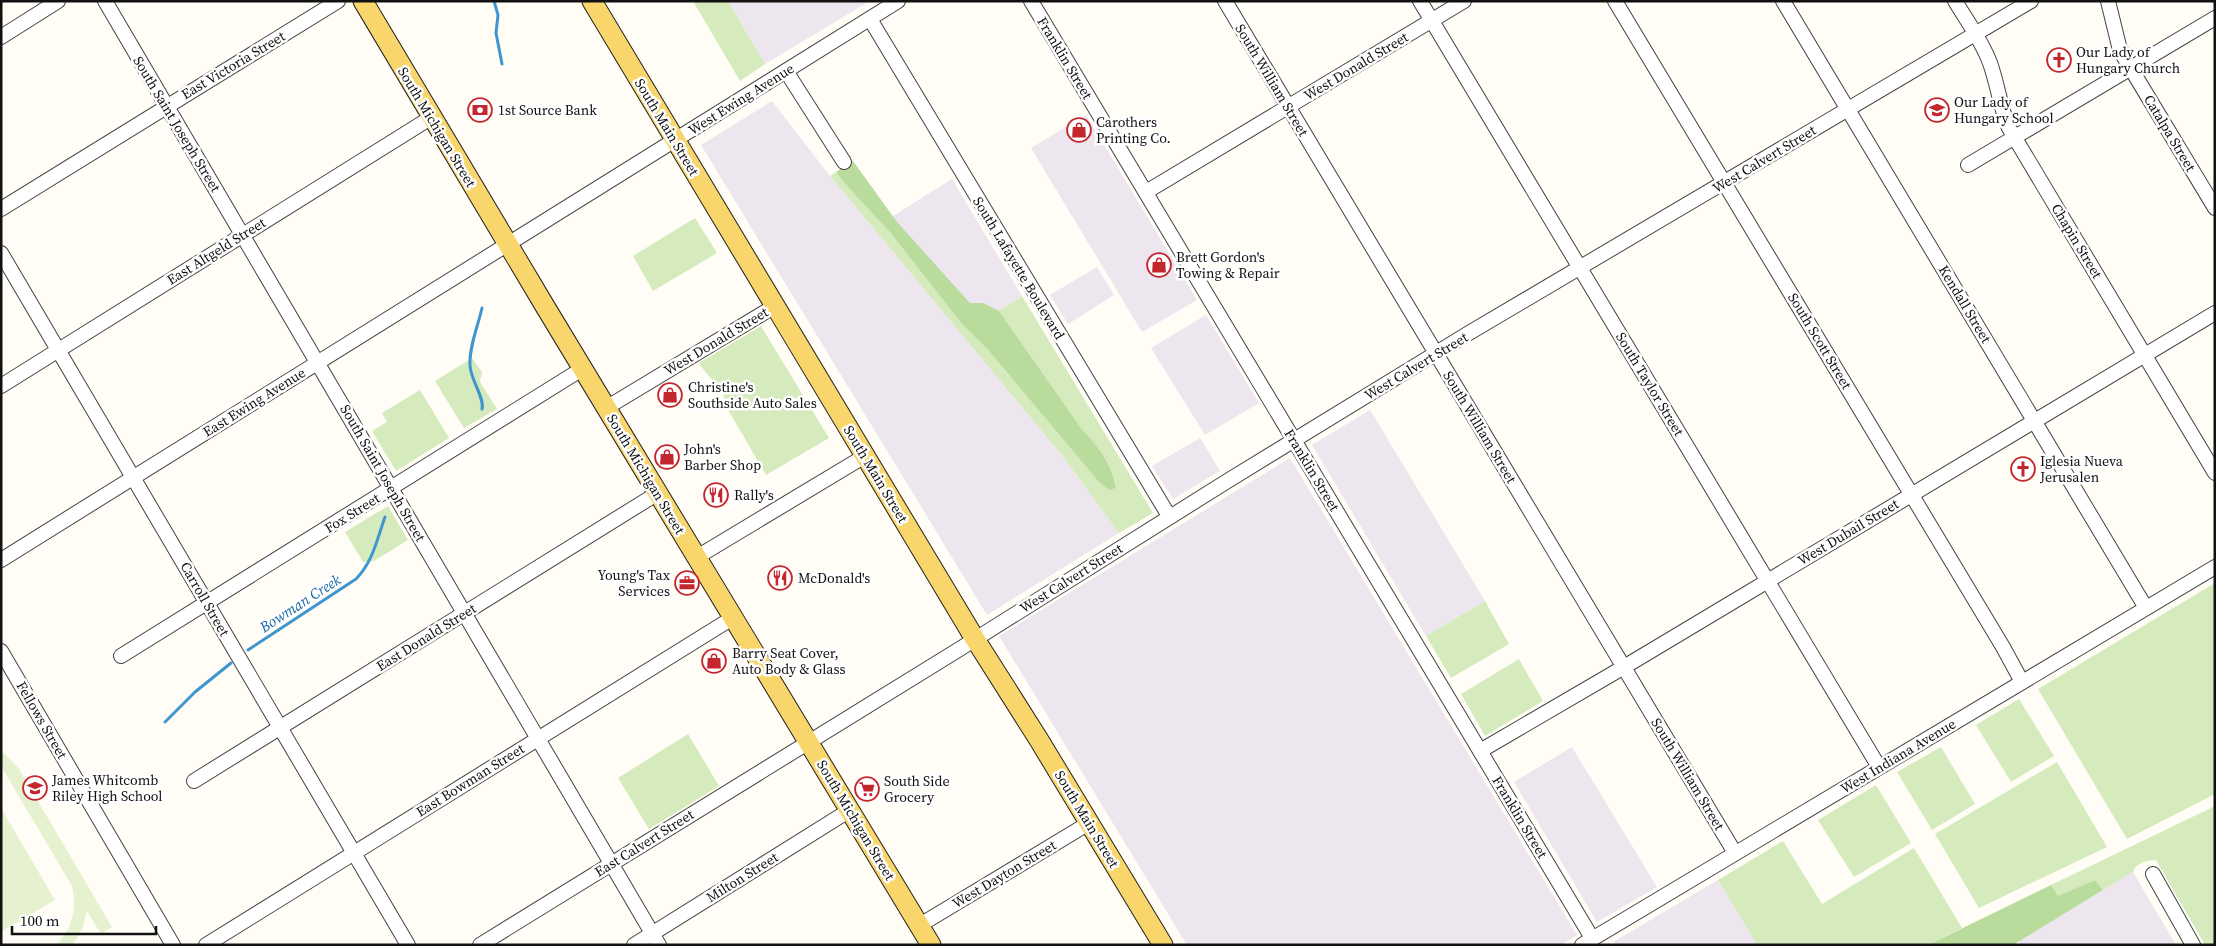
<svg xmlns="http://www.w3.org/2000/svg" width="2216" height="946" font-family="'Source Serif 4',serif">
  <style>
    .industrial { fill: #eee6ef }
    .green { fill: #d5ebbd }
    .forest { fill: #b9dc9c }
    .pitch { fill: #e6f2cf }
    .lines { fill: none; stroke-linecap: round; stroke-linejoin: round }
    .stream { stroke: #3f96cf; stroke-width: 3 }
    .minor-casing { stroke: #444; stroke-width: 16 }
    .major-casing { stroke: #222; stroke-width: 21 }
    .minor { stroke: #fff; stroke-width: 14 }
    .major { stroke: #f9d66b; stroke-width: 19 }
    .labels { text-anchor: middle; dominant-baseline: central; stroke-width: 5; stroke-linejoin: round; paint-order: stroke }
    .poi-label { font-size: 14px; fill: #111; stroke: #fff; text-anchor: start }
    .street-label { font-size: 14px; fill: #111; stroke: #fff }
    .water-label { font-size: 15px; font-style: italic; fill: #1768a6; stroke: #fff }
  </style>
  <rect width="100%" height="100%" fill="#fffdf5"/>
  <!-- industrial -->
  <g class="industrial">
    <polygon points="728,1 870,1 765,64"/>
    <polygon points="772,101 830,176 1060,453 1119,533 987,615 701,145"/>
    <polygon points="1086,115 1197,300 1142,332 1031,148"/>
    <polygon points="952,179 1022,296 975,327 888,219"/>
    <polygon points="1097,267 1114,295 1068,324 1050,295"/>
    <polygon points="1206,315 1259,403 1205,435 1151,348"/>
    <polygon points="1370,410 1485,601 1426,636 1312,445"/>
    <polygon points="1200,438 1220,471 1173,499 1152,466"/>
    <polygon points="1290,458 1577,935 1561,945 1187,945 999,636"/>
    <polygon points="1572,747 1657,887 1597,922 1514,782"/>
    <polygon points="2133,872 2176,945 2021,945 2019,941"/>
    <polygon points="1718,880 1757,945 1620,945 1613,942"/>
  </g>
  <!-- green -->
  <g class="green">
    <polygon points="693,1 728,1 765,64 740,81"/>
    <path d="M 836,172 L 845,184 L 890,231 L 962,324 L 989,351 L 1098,481 L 1109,489 L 1116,488 C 1114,465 1096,445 1081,428 L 999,311 L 1022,296 L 1153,513 L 1119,533 L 1060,453 L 830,176 Z"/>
    <polygon points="695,218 717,253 653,291 633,256"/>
    <path d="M 761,326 L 829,438 L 766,475 L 727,408 C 725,388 709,379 699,363 Z"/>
    <polygon points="472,358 482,372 480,382 497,409 464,428 435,381"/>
    <polygon points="420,390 449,438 396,471 372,431 387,422 382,413"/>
    <polygon points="388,506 408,540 374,561 363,562 345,532"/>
    <polygon points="2215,583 2215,794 2127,839 2038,689"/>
    <polygon points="1485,601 1509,644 1451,678 1426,636"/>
    <polygon points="1519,659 1543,701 1485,736 1461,694"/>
    <polygon points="2019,699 2054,756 2011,782 1976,725"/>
    <polygon points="688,734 719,786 649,829 618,778"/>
    <polygon points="1941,747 1975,804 1932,830 1897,772"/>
    <polygon points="2057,762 2107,847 1979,908 1935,834"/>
    <polygon points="1876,785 1911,843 1854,877 1818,820"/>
    <path d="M 2215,806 L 2215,945 L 2205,945 L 2156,860 C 2147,860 2136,863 2133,872 L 2103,890 L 2095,880 L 2057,897 L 2051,885 Z"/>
    <polygon points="1783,841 1822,904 1914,848 1962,928 1928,945 1757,945 1718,880"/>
  </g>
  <!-- forest -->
  <g class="forest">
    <path d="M 853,161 L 897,222 L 970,303 L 983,303 L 999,311 L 1081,428 C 1097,445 1113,465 1116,488 L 1109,490 L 1098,481 L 989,351 L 962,324 L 890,232 L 845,184 L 836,172 Z"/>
    <polygon points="2095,880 2103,890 2013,945 1928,945 2051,885 2058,896"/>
  </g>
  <!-- pitch -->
  <g class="pitch">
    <path d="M 1,750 L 19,769 L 112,927 L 101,934 L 87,911 L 83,927 L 73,945 L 56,945 C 73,929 77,908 72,886 L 1,766 Z"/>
    <polygon points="1,808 55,900 1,932"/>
  </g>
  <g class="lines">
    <!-- stream -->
    <g class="stream">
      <polyline points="494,1 498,15 496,33 502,64"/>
      <path d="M 482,409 C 485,398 470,379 470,365 C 469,347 478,326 482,308"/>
      <path d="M 248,650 L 356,579 C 373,562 377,539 385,517"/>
      <polyline points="165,722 195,692 231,663"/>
    </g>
    <!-- minor casing -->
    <g class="minor-casing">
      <g id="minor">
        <polyline points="105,1 659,945"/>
        <polyline points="1031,1 1592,938"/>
        <polyline points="1225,1 1735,853"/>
        <polyline points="1420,1 1879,767"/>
        <polyline points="1615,1 2003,647 2022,682"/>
        <polyline points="1783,1 2146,608"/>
        <path d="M 1955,1 C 1967,21 1982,41 1990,63 C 1998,85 2000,107 2009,128 L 2215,473"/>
        <polyline points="2108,1 2119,46 2124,57 2215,208"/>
        <polyline points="870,19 1169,516"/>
        <polyline points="1,37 58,1"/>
        <polyline points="786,71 844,162"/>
        <polyline points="1968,165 2215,18"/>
        <polyline points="1146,192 1464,1"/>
        <polyline points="1,209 338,1"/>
        <polyline points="1,253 408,945"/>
        <polyline points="1,386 432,117"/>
        <polyline points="606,408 775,306"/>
        <polyline points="697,557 865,456"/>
        <polyline points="1,560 898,1"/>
        <polyline points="1,651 173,945"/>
        <polyline points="121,656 582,369"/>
        <polyline points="1480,751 1624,667 2215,313"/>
        <polyline points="194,781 658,493"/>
        <polyline points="2153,874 2193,945"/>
        <polyline points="920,925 1089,823"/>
        <polyline points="206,945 734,617"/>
        <polyline points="480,945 958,650 1229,480 1469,333 2031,1"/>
        <polyline points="634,945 850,810"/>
        <polyline points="1582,945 2215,567"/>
      </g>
    </g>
    <!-- major casing -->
    <g class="major-casing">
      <g id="major">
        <polyline points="363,1 546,308 931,945"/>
        <polyline points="592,1 975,639 1039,740 1163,945"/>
      </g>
    </g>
    <!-- minor -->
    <use href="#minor" class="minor"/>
    <!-- major -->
    <use href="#major" class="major"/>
  </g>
  <!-- icons -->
  <defs>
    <g id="church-ring" transform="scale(1.25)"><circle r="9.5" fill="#fff" stroke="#c4262e" stroke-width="1.5"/><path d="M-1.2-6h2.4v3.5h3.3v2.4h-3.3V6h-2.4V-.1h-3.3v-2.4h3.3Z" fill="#c4262e"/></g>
    <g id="bank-ring" transform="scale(1.25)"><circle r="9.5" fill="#fff" stroke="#c4262e" stroke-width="1.5"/><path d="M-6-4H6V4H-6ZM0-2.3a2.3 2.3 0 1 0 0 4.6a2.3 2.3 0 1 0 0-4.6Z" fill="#c4262e"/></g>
    <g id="school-ring" transform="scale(1.25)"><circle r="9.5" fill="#fff" stroke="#c4262e" stroke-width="1.5"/><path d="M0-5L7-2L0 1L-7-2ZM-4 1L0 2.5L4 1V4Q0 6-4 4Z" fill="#c4262e"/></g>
    <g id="shop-ring" transform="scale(1.25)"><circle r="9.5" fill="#fff" stroke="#c4262e" stroke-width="1.5"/><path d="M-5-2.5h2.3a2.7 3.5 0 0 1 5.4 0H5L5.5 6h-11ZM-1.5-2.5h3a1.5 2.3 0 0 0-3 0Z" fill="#c4262e"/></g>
    <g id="restaurant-ring" transform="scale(1.25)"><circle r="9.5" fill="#fff" stroke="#c4262e" stroke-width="1.5"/><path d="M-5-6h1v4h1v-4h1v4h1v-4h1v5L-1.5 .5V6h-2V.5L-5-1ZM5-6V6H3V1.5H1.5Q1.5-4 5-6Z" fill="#c4262e"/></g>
    <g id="office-ring" transform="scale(1.25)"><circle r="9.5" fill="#fff" stroke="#c4262e" stroke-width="1.5"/><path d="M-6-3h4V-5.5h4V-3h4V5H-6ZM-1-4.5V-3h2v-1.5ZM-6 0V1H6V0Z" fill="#c4262e"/></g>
    <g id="supermarket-ring" transform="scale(1.25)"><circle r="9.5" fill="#fff" stroke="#c4262e" stroke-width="1.5"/><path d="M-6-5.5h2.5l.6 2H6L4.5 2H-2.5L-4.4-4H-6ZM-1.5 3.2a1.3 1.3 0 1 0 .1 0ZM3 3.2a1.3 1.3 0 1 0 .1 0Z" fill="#c4262e"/></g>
  </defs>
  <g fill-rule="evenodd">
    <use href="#church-ring" x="2059" y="60"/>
    <use href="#bank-ring" x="480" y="110"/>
    <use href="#school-ring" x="1937" y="110"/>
    <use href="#shop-ring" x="1079" y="130"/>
    <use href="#shop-ring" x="1159" y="265"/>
    <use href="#shop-ring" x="670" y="395"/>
    <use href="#shop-ring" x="667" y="457"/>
    <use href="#church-ring" x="2023" y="469"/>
    <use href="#restaurant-ring" x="716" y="495"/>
    <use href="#restaurant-ring" x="780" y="578"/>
    <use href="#office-ring" x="687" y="583"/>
    <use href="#shop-ring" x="714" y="661"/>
    <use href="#school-ring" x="35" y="788"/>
    <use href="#supermarket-ring" x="867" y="789"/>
  </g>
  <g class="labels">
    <!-- poi labels -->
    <g class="poi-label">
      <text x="2076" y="52">Our Lady of<tspan x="2076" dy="16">Hungary Church</tspan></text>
      <text x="1954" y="102">Our Lady of<tspan x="1954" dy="16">Hungary School</tspan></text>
      <text x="498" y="110">1st Source Bank</text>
      <text x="1096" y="122">Carothers<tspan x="1096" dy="16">Printing Co.</tspan></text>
      <text x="1176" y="257">Brett Gordon's<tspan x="1176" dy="16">Towing &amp; Repair</tspan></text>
      <text x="688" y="387">Christine's<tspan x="688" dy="16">Southside Auto Sales</tspan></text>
      <text x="684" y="449">John's<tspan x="684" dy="16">Barber Shop</tspan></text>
      <text x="2040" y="461">Iglesia Nueva<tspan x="2040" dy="16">Jerusalen</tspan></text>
      <text x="734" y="495">Rally's</text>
      <text x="670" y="575" text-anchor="end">Young's Tax<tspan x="670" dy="16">Services</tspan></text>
      <text x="798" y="578">McDonald's</text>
      <text x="732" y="653">Barry Seat Cover,<tspan x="732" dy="16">Auto Body &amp; Glass</tspan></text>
      <text x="52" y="780">James Whitcomb<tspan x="52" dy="16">Riley High School</tspan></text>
      <text x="884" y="781">South Side<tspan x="884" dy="16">Grocery</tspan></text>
    </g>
    <!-- street labels -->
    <g class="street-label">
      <text transform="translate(1065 58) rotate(59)">Franklin Street</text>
      <text transform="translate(233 65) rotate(-31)">East Victoria Street</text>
      <text transform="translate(1356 66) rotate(-31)">West Donald Street</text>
      <text transform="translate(1272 80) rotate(59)">South William Street</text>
      <text transform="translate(741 99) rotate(-32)">West Ewing Avenue</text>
      <text transform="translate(177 124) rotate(59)">South Saint Joseph Street</text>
      <text transform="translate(437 127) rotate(59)">South Michigan Street</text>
      <text transform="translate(667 127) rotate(59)">South Main Street</text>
      <text transform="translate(2170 133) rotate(59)">Catalpa Street</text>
      <text transform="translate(1764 159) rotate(-31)">West Calvert Street</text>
      <text transform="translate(2077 241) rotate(59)">Chapin Street</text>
      <text transform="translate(216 251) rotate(-32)">East Altgeld Street</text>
      <text transform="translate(1019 268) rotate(59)">South Lafayette Boulevard</text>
      <text transform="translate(1965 304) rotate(59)">Kendall Street</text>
      <text transform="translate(716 341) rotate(-31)">West Donald Street</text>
      <text transform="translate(1820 341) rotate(59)">South Scott Street</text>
      <text transform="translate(1416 366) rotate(-31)">West Calvert Street</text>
      <text transform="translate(1650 384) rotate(59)">South Taylor Street</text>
      <text transform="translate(254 402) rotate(-32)">East Ewing Avenue</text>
      <text transform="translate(1480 427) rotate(59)">South William Street</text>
      <text transform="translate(1312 470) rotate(59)">Franklin Street</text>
      <text transform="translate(383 473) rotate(60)">South Saint Joseph Street</text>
      <text transform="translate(646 474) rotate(59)">South Michigan Street</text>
      <text transform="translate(876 474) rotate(59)">South Main Street</text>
      <text transform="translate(352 513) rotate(-32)">Fox Street</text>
      <text transform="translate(1848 532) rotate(-31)">West Dubail Street</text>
      <text transform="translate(1071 578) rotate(-32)">West Calvert Street</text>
      <text transform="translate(205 599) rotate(60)">Carroll Street</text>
      <text transform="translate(426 637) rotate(-32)">East Donald Street</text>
      <text transform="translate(42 720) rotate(60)">Fellows Street</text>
      <text transform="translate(1898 756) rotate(-31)">West Indiana Avenue</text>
      <text transform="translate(1688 774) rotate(59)">South William Street</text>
      <text transform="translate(470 780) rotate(-32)">East Bowman Street</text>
      <text transform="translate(1520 817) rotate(59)">Franklin Street</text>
      <text transform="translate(1087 819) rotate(59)">South Main Street</text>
      <text transform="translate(856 820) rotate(59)">South Michigan Street</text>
      <text transform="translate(644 843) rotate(-32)">East Calvert Street</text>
      <text transform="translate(1004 874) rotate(-31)">West Dayton Street</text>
      <text transform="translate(742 877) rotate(-32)">Milton Street</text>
    </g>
    <!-- water labels -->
    <g class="water-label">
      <text transform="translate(300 603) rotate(-33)">Bowman Creek</text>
    </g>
  </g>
  <!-- border -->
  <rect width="2216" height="946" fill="none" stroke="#111111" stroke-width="5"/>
  <!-- scale -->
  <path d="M12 926v8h144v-8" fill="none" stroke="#111111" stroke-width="2.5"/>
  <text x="20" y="926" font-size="15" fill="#111111" stroke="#ffffff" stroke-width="4" paint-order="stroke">100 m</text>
</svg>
